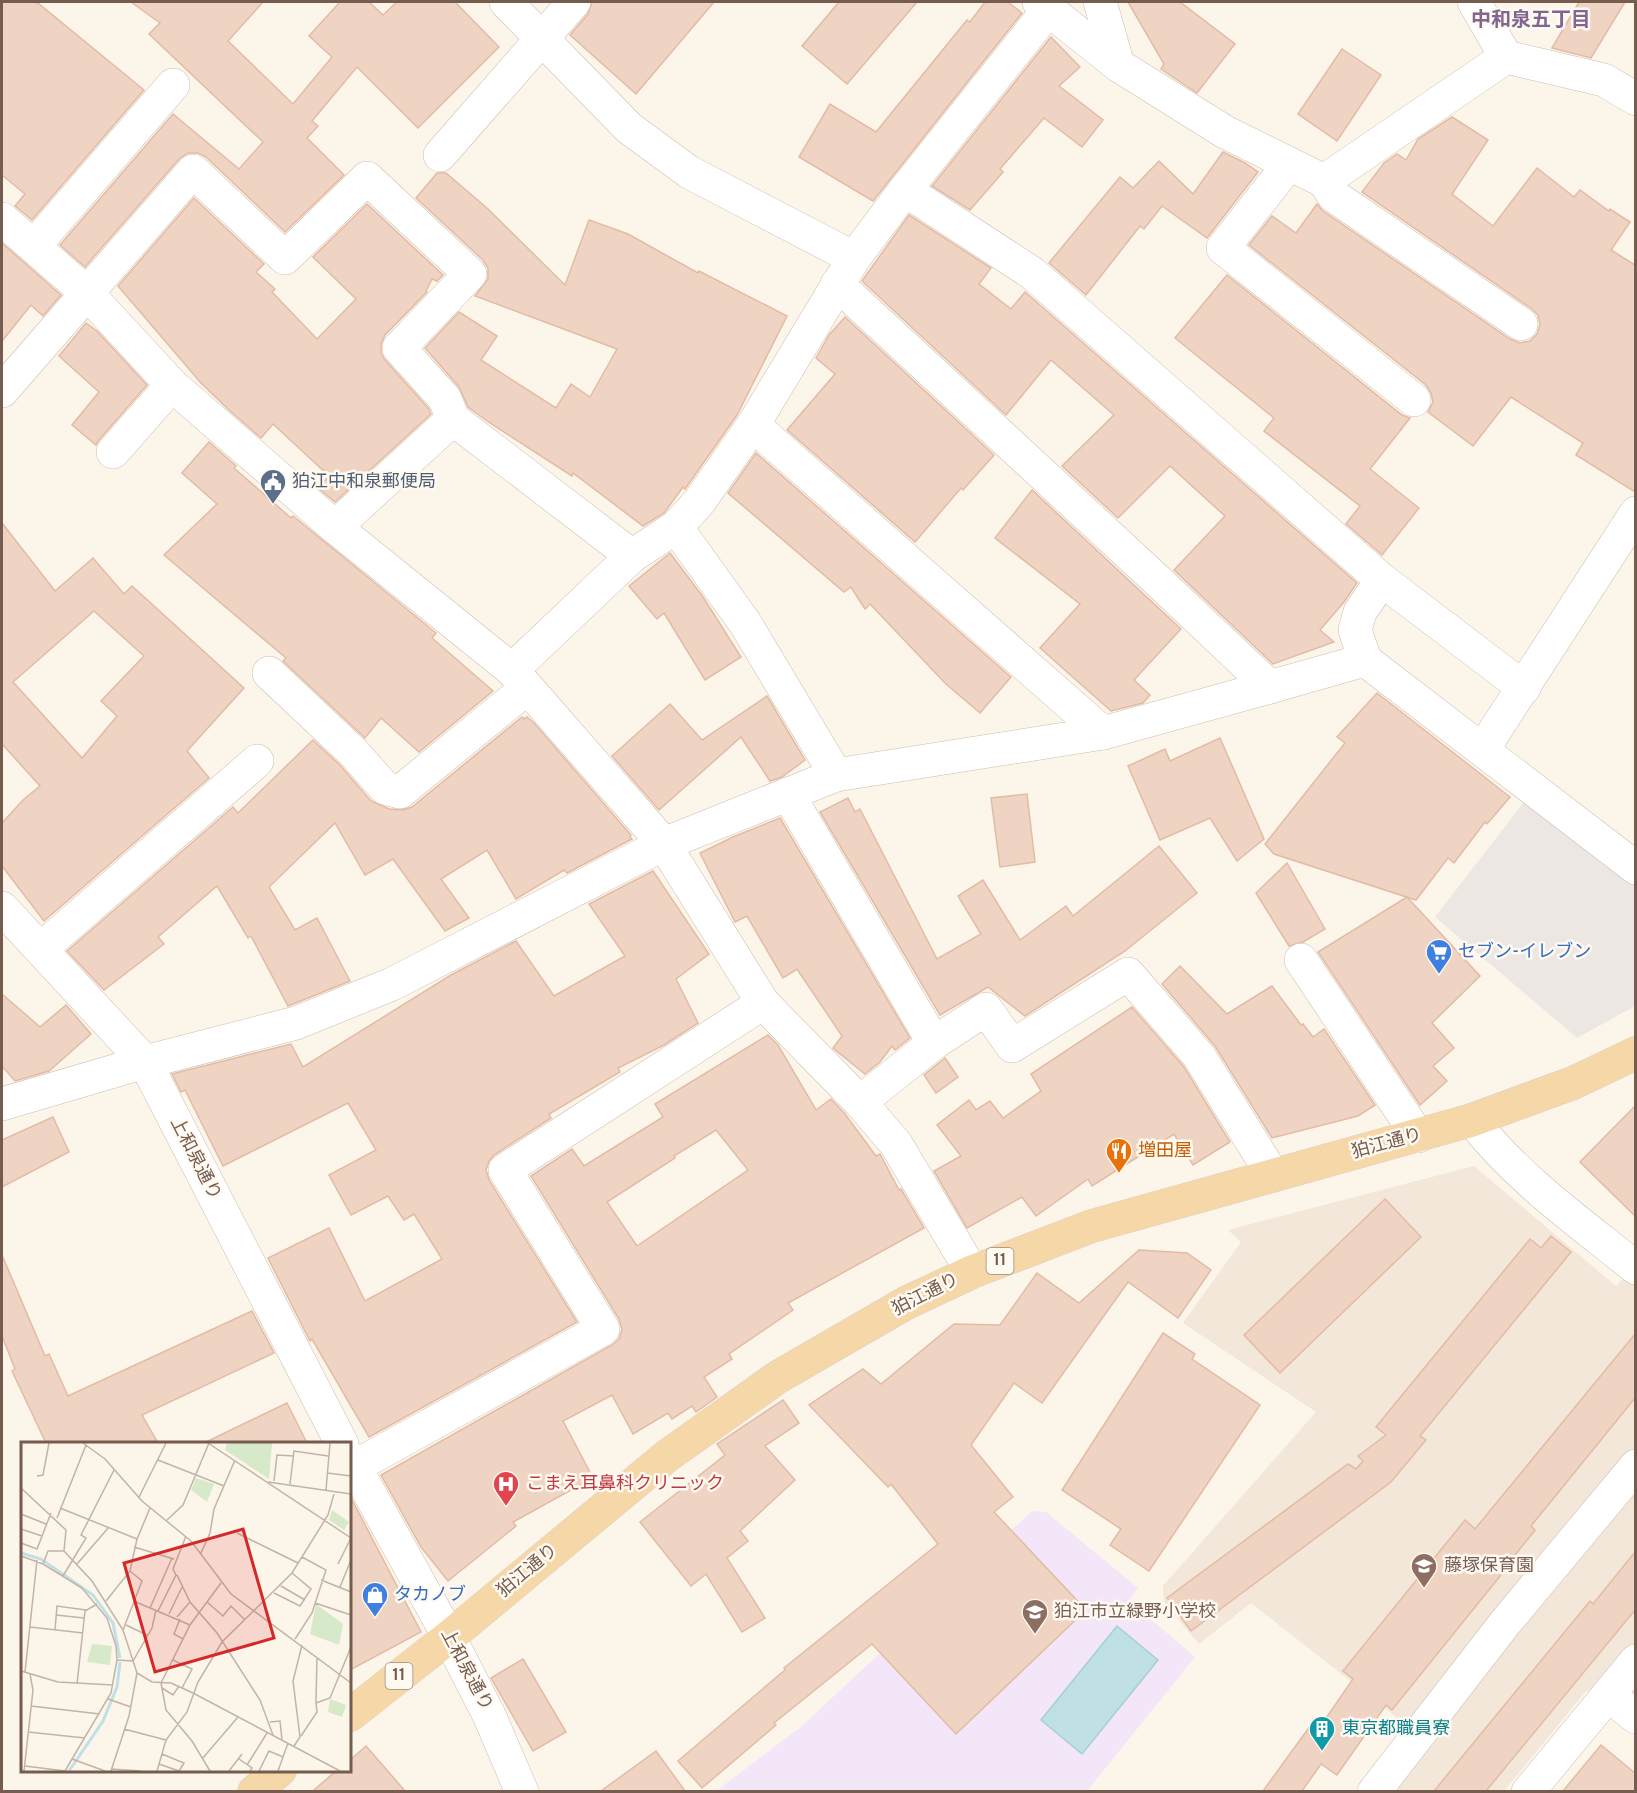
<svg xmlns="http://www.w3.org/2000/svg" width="1637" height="1793" font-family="Overpass,'Noto Sans JP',sans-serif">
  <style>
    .residential { fill: #f3e7d9 }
    .industrial { fill: #ede7e3 }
    .education { fill: #f2e6f8 }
    .water { fill: #bfe0e5; stroke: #a6d0d6; stroke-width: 1.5 }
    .building { fill: #f0d4c3; stroke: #e2bba4; stroke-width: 1.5; fill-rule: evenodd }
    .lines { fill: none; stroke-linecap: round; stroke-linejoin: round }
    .minor-casing { stroke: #cebdb0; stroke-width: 34 }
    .major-casing { stroke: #d9d1cd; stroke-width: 34 }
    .minor { stroke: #fff; stroke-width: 33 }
    .major { stroke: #f6d7a7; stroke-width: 33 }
    .labels { text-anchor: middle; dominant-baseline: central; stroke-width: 5; stroke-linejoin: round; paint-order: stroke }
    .shield { fill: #fef9f1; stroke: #9f8b7f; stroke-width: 1.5 }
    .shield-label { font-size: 16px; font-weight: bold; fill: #765c4e }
    .service-label { font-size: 18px; fill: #4e5e75; stroke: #fef9f1; text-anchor: start }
    .shop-label { font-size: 18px; fill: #366cbe; stroke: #fef9f1; text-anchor: start }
    .street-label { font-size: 18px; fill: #765c4e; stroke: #fef9f1 }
    .food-label { font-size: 18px; fill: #c56008; stroke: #fef9f1; text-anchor: start }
    .health-label { font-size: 18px; fill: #be3a42; stroke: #fef9f1; text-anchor: start }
    .education-label { font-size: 18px; fill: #785e54; stroke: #fef9f1; text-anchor: start }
    .culture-label { font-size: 18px; fill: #0d838f; stroke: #fef9f1; text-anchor: start }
    .neighbourhood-label { font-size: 20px; font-weight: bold; fill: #826691; stroke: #fef9f1 }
    .inset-river { fill: none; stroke: #bfe0e5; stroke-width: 3 }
    .inset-road { fill: none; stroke: #c2b3a7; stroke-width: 1.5 }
    .view { fill: #d62828; fill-opacity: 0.15; stroke: #d62828; stroke-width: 3 }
    .inset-edge { fill: none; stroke: #765c4e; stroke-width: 3 }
  </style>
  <rect width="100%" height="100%" fill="#fcf5ea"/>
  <!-- residential -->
  <polygon class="residential" points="1474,1166 1616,1286 1635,1266 1635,1729 1587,1690 1504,1791 1388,1791 1428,1742 1251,1603 1199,1644 1164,1602 1163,1586 1316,1412 1183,1323 1241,1242 1228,1230"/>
  <!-- industrial -->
  <polygon class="industrial" points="1528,797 1635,884 1635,1006 1577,1038 1435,917"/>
  <!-- education -->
  <polygon class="education" points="1032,1511 1046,1512 1138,1588 1129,1601 1195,1657 1087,1791 715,1792 802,1726"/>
  <!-- water -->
  <polygon class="water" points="1117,1626 1158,1660 1082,1754 1041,1720"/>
  <!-- building -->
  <g class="building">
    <polygon points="2,2 35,2 39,4 144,90 32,220 15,206 25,194 2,175"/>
    <polygon points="131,2 263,2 228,41 293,104 332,57 309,36 340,2 369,2 383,15 397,2 455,2 499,47 418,128 357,67 312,121 318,126 307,138 344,175 285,232 206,157 198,153 188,153 179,159 85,267 60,245 173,114 239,169 263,142 149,34 160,23"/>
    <polygon points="592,2 714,2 636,94 570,35 588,14"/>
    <polygon points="839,2 917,2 847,84 802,46"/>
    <polygon points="985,2 1008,2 1022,13 873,201 799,157 830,104 876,132 967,20 970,22"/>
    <polygon points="1128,2 1180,2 1235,44 1197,93 1161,69 1164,64"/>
    <polygon points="1579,2 1625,2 1591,58 1552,48"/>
    <polygon points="1051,37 1080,67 1059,86 1103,120 1082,147 1044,118 1000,169 1003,172 970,210 932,186"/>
    <polygon points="1342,49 1381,75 1337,141 1298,114"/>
    <polygon points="1452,117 1488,140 1452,194 1493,226 1537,168 1574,197 1580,190 1609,211 1610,209 1630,222 1611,250 1635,265 1635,492 1576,455 1583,443 1511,397 1473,446 1428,412 1433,402 1431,393 1426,385 1249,245 1272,216 1296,233 1317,204 1323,211 1510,339 1520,343 1530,341 1537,334 1540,325 1538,315 1532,309 1362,192 1384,163 1397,154 1406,160 1418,139"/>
    <polygon points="1223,152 1245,163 1258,172 1207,238 1162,206 1144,229 1140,226 1086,295 1049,263 1120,177 1133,188 1159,161 1193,194"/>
    <polygon points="437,173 446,173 488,209 565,285 589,220 628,234 698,273 699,271 787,316 737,415 685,489 683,487 664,513 643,526 573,473 572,476 487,421 468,407 459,387 425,348 459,312 497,336 481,360 556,408 571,384 590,397 617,349 475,296 488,279 488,268 483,260 416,198"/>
    <polygon points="194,198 264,264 256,272 275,289 272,292 317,339 356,299 313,257 367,204 443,275 437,281 432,279 426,291 427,292 385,335 381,344 381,353 385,360 429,409 431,414 335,502 318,488 329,476 273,424 261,438 230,411 201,383 118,286"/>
    <polygon points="909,215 991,268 979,284 1011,309 1025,292 1357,583 1344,602 1320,630 1334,642 1273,664 1174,570 1225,516 1170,466 1118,518 1062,466 1114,415 1051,360 1006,415 862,281"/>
    <polygon points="2,243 61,295 43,316 31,305 2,341"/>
    <polygon points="1227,275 1402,415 1410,418 1370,469 1419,508 1382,555 1346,524 1360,506 1264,431 1274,418 1175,338"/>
    <polygon points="845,317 994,455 963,490 961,488 915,542 787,430 835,374 816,358 829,335"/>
    <polygon points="86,323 97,331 147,385 99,440 96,445 72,425 99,392 59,356"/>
    <polygon points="209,442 236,466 234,468 291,518 293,516 436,633 432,638 493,691 419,752 381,718 365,738 283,661 286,658 164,555 217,504 182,473"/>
    <polygon points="756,453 1011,677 980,713 946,684 870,604 865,609 851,587 844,592 728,493"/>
    <polygon points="1032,490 1181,629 1134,680 1150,695 1143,703 1111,711 1040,648 1080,604 995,538"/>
    <path d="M 2,523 L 55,591 L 93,558 L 124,594 L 132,586 L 244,688 L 187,751 L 209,778 L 44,921 L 2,866 L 2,823 L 23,800 L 40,786 L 2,744 ZM 94,611 L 144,656 L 101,701 L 117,716 L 82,758 L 13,682 Z"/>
    <polygon points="670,553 703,597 741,657 705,680 664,613 657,619 629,586"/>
    <polygon points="1377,693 1510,797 1487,824 1485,822 1454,863 1448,858 1416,900 1274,854 1265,844 1345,743 1337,737"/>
    <polygon points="767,696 805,760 782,777 770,781 741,737 659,810 612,756 670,704 702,740"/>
    <polygon points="522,717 524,719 527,717 534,723 631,835 630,837 632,839 567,873 564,870 516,899 487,850 441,879 469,918 445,931 393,859 365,875 335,823 269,887 295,930 317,918 350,981 288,1006 251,936 248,938 217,886 158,937 164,944 104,990 67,951 233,807 238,813 313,740 340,765 371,801 389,809 403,810 412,807"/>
    <polygon points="1220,738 1264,839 1237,861 1210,818 1160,840 1128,766 1165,749 1170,761"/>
    <polygon points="1027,794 1035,862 1000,867 991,798"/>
    <polygon points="848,798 855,812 860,809 937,959 981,934 958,896 983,880 1020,940 1066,906 1073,916 1159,846 1197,893 1125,951 1025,1016 988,987 940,1015 820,812"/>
    <polygon points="780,818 910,1038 895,1050 892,1046 880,1062 865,1074 833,1048 842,1036 797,969 783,978 747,916 735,922 700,853 733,837"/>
    <polygon points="1287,863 1325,929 1303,942 1289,946 1256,893"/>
    <polygon points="653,871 709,954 676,979 698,1023 664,1045 618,1068 620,1072 549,1114 551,1118 494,1155 489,1161 486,1170 489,1180 577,1322 369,1437 312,1339 310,1341 268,1258 329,1228 365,1301 442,1259 414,1214 404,1220 388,1196 351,1215 329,1175 376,1150 348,1103 223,1166 185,1090 181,1092 172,1074 291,1044 303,1067 451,975 516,941 554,996 625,956 589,904"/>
    <polygon points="1407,897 1480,976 1432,1023 1454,1048 1433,1066 1447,1081 1420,1105 1318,952"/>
    <polygon points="1180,966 1227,1014 1272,986 1301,1025 1303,1024 1313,1037 1324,1029 1375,1105 1358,1116 1272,1138 1215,1046 1162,984"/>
    <polygon points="2,994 40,1027 66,1005 91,1034 49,1071 15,1081 2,1066"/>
    <polygon points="1132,1007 1184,1067 1230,1142 1193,1165 1174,1134 1092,1186 1088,1179 1036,1216 1022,1197 967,1228 934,1171 961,1156 937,1125 969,1100 976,1110 990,1101 1003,1118 1041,1091 1031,1074"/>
    <path d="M 768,1035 L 778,1045 L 816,1110 L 831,1099 L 845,1114 L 876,1156 L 880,1154 L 899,1190 L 901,1189 L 924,1228 L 788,1303 L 793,1310 L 729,1354 L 732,1359 L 704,1377 L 717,1397 L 696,1412 L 692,1406 L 672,1419 L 668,1413 L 633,1434 L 612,1395 L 563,1421 L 593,1478 L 513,1522 L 516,1526 L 448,1581 L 421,1547 L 381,1475 L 612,1345 L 619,1339 L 622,1329 L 619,1319 L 531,1176 L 572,1149 L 584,1166 L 663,1117 L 655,1104 ZM 716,1130 L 748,1170 L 637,1246 L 607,1202 L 675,1158 L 674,1156 Z"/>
    <polygon points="945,1058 958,1077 936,1093 924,1075"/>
    <polygon points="1635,1106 1635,1216 1580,1162"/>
    <polygon points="53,1117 69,1152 2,1187 2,1140"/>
    <polygon points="1385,1199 1421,1237 1280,1373 1244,1335"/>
    <polygon points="1551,1236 1571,1252 1420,1436 1426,1440 1391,1482 1191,1631 1167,1598 1348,1464 1356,1469 1363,1461 1358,1456 1386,1435 1376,1427 1530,1239 1541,1248"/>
    <polygon points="1139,1250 1187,1253 1211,1270 1178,1318 1128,1282 1042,1403 1014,1383 971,1445 1013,1497 994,1512 1086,1610 956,1734 872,1644 774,1723 776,1725 702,1788 678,1761 785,1670 784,1668 938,1544 891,1484 888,1487 809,1405 863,1369 881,1384 954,1324 1000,1325 1037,1273 1079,1303"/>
    <polygon points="2,1255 45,1356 49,1354 68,1396 252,1311 274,1353 142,1415 158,1443 46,1443 12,1371 15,1369 2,1336"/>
    <polygon points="1163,1333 1195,1354 1192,1359 1260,1405 1149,1571 1110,1545 1121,1529 1062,1490"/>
    <polygon points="1635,1334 1635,1398 1531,1526 1535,1530 1512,1559 1513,1560 1392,1710 1386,1705 1337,1775 1321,1764 1302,1791 1263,1791 1313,1722 1320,1727 1353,1679 1343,1671 1465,1520 1475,1529"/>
    <polygon points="783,1400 799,1423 765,1446 795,1480 740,1531 748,1541 727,1558 765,1618 742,1632 706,1574 691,1586 640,1522 725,1455 717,1444"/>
    <polygon points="287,1403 307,1443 204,1443"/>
    <polygon points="350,1496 421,1632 350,1670"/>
    <polygon points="1635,1552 1635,1610 1486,1791 1434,1791 1590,1601 1593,1604"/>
    <polygon points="523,1659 566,1732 533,1751 491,1678"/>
    <polygon points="1601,1745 1635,1773 1635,1791 1563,1791"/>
    <polygon points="366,1746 405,1791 313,1791 337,1770 350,1770 350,1760"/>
    <polygon points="656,1751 685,1791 601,1791"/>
  </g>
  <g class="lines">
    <!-- minor casing -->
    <g class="minor-casing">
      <g id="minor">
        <polyline points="506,2 629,128 689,172 854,258"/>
        <polyline points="1039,2 1118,65 1225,132 1324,181 1506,57"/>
        <polyline points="1100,2 1118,65"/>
        <polyline points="1474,2 1506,57 1604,80 1636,99"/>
        <polyline points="440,155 574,2"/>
        <polyline points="1289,164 1223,248 1414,400"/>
        <polyline points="1324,181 1334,196 1521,324"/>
        <polyline points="905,190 1032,273 1382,580 1524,688"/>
        <polyline points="2,219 87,293 172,385 335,527 512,670 664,844 763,1003 860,1102 896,1144 972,1272"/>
        <polyline points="34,246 173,85"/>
        <polyline points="837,284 1158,581 1270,687 1365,660 1636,868"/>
        <polyline points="2,391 193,171 285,258 367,178 470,274 399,348 445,399 453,419"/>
        <polyline points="753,425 1103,733"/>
        <polyline points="113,452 172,385"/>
        <polyline points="335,527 453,419 632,556"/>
        <polyline points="676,527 745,623 836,775 1103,733 1270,687"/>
        <polyline points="1365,660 1355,630 1360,612 1382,580"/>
        <polyline points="512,670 632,556 676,527 699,502 753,425 854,258 905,190 1049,9"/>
        <polyline points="269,673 353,752 385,788 400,792 527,688"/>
        <polyline points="1483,749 1636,513"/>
        <polyline points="788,794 934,1043"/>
        <polyline points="2,908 145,1062 342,1444"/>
        <polyline points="41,949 257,761"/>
        <polyline points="1301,960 1418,1136"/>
        <polyline points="860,1102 934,1043 986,1009 1012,1046 1128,974 1199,1056 1272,1174"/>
        <polyline points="2,1104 145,1062 296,1023 392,984 664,844 836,775"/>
        <path d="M 1472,1120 C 1517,1178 1579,1222 1636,1268"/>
        <polyline points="350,1458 449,1637 489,1715 522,1792"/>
        <polyline points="354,1467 603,1329 505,1170 763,1003"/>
        <polyline points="1608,1695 1636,1717"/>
        <polyline points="1374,1792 1505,1623 1636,1466"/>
        <polyline points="1528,1792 1636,1661"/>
      </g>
    </g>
    <!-- major casing -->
    <g class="major-casing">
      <g id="major">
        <polyline points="350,1715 449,1637 667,1456 778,1377 906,1303 972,1272 1092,1226 1472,1120 1573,1083 1636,1053"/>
        <polyline points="254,1792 280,1770"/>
      </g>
    </g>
    <!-- minor -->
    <use href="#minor" class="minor"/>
    <!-- major -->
    <use href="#major" class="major"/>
  </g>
  <!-- icons -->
  <defs>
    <g id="civic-pin" transform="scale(1.35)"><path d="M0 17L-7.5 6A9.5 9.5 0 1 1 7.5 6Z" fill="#5c6f8a" stroke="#fef9f1"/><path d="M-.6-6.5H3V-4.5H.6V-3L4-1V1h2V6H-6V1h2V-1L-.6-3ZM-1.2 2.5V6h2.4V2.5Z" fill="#fff"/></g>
    <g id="supermarket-pin" transform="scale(1.35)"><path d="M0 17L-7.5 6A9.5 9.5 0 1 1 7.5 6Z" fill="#3f7fe0" stroke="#fef9f1"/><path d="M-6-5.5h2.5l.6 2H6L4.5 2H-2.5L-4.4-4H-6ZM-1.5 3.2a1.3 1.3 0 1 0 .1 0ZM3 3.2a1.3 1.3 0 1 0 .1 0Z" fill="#fff"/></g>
    <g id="restaurant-pin" transform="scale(1.35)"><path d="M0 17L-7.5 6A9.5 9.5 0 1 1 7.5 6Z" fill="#e8710a" stroke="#fef9f1"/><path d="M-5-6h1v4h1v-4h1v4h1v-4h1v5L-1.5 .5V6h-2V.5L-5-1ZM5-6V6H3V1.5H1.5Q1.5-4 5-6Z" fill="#fff"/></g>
    <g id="hospital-pin" transform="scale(1.35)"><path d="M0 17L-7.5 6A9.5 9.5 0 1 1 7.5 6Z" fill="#e0444e" stroke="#fef9f1"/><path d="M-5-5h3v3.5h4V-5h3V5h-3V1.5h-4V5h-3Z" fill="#fff"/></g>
    <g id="school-pin" transform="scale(1.35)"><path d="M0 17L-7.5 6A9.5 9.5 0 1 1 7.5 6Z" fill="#8d6e63" stroke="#fef9f1"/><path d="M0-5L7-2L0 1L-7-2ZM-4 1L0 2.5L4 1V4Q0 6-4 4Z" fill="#fff"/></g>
    <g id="shop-pin" transform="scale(1.35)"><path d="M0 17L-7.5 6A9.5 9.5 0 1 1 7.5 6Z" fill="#3f7fe0" stroke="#fef9f1"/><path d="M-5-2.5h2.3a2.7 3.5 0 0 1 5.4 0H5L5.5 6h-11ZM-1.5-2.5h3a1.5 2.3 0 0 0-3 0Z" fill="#fff"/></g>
    <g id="building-pin" transform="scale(1.35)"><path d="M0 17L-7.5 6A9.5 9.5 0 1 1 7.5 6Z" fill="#0f9aa8" stroke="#fef9f1"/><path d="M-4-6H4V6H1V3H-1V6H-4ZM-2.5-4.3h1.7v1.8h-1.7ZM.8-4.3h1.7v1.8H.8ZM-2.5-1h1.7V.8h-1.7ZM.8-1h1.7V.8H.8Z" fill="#fff"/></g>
  </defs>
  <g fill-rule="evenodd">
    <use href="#civic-pin" x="273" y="482"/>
    <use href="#supermarket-pin" x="1439" y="952"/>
    <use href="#restaurant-pin" x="1119" y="1151"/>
    <use href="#hospital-pin" x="506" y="1484"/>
    <use href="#school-pin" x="1424" y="1566"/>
    <use href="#shop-pin" x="375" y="1595"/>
    <use href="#school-pin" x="1035" y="1612"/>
    <use href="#building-pin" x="1322" y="1729"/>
  </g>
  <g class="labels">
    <!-- shield labels -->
    <g class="shield">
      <rect x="986.5" y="1248" width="27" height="26" rx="4.5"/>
      <rect x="385.5" y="1663" width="27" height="26" rx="4.5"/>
    </g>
    <g class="shield-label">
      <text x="1000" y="1261">11</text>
      <text x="399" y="1676">11</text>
    </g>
    <!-- service labels -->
    <g class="service-label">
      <text x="292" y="482">狛江中和泉郵便局</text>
    </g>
    <!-- shop labels -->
    <g class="shop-label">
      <text x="1458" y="952">セブン-イレブン</text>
      <text x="394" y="1595">タカノブ</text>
    </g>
    <!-- street labels -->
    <g class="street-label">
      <text transform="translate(1387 1144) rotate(-15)">狛江通り</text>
      <text transform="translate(195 1159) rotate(63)">上和泉通り</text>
      <text transform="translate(926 1295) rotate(-27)">狛江通り</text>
      <text transform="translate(528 1571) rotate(-40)">狛江通り</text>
      <text transform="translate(466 1670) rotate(62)">上和泉通り</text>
    </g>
    <!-- food labels -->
    <g class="food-label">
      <text x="1138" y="1151">増田屋</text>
    </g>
    <!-- health labels -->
    <g class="health-label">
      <text x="526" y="1484">こまえ耳鼻科クリニック</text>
    </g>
    <!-- education labels -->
    <g class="education-label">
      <text x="1444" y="1566">藤塚保育園</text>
      <text x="1054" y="1612">狛江市立緑野小学校</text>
    </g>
    <!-- culture labels -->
    <g class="culture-label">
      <text x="1342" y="1729">東京都職員寮</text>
    </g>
    <!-- neighbourhood labels -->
    <g class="neighbourhood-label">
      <text x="1531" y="21">中和泉五丁目</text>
    </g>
  </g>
  <!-- overview -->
  <g transform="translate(21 1442)">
    <rect width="330" height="330" fill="#fcf5ea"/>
    <path d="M 206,1 L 251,1 L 248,37 L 204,8 ZM 175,36 L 193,42 L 186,60 L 170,48 ZM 311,68 L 328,80 L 323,88 L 308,78 ZM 295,162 L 322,182 L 318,203 L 289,192 ZM 71,202 L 91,204 L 89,223 L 66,220 ZM 309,257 L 325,263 L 321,275 L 307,270 Z" fill="#d6e9c9"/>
    <path class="inset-river" d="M 0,111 L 20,117 L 72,153 L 92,181 L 99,216M 48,329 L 82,279 L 96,245 L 99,220"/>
    <path class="inset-road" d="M 62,1 L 84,17 L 121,59 L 170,99 L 210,152 L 330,241M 187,1 L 330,96M 137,18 L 203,44M 306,31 L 330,34M 16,34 L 22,33 L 28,1M 253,39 L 256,13 L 273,14M 247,40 L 330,52M 269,42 L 273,9 L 307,14M 0,46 L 45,88 L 43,109 L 71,139 L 102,188 L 116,231 L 131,240 L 150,241 L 172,251 L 319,329M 305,48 L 309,1M 118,55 L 145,1M 39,66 L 116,97 L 129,66M 0,72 L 25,82M 36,76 L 65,3M 146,78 L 162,63 L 188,1M 0,87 L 21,94M 216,91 L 277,121M 0,101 L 16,107 L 30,71M 113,105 L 153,117M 180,111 L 189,91 L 193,67 L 214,18M 0,114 L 22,122 L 61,146 L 86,176 L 95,204 L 96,218 L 90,251 L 44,329M 22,122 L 27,109 L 43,109M 56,122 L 88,85M 317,122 L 330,96M 156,133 L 169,160 L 156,175M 42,134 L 65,96 L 60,93 L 93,28M 300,138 L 330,150M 260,144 L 284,158M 319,145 L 330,118M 253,151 L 279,164 L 290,147 L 271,131M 85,159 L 109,129 L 116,97M 115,160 L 169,183M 169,160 L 196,191 L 239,258 L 252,293M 186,160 L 202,174 L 210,164 L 224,178M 294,161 L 330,173M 129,166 L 151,116M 137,169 L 155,133 L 152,127 L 165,94M 148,172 L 162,143M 35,173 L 63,176M 159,177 L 153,192 L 162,197M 105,183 L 126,193M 9,185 L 62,191M 34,188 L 36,164 L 65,168M 102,188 L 121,139 L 109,129M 274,197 L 291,171 L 305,128 L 281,115M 296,215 L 295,261 L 309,256 L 330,205M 96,218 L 112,219 L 131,186 L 135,168M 152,218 L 171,227 L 161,246M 0,229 L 37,240 L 92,243M 4,230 L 16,118M 56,242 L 64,169 L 76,162M 141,246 L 152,253 L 158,244M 87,257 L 110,265M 10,264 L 79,272M 249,280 L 259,279 L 261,298M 103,287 L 145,298M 7,290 L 64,296M 280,294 L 296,270 L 295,261M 273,304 L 279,295 L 272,239 L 281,203M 51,317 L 84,329M 181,317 L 217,275M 218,317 L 231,326 L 229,329M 138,322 L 158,329 L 163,321 L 141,312M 226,323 L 246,291M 4,324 L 44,329M 90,327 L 120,329M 3,329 L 12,248 L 9,232M 90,329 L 108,274 L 116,231M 136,329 L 145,298 L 166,270 L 177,240 L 201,200 L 271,131 L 307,73 L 313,52M 189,329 L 171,299 L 145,268 L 140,241 L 169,183 L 200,141M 208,329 L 221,312M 238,329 L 248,309 L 262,315M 257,329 L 267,301"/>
    <path class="view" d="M 222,87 L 253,196 L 134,230 L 103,121 Z"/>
    <rect width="330" height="330" class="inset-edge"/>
  </g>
  <!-- border -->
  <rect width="1637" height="1793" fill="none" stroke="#765c4e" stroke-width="6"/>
</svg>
